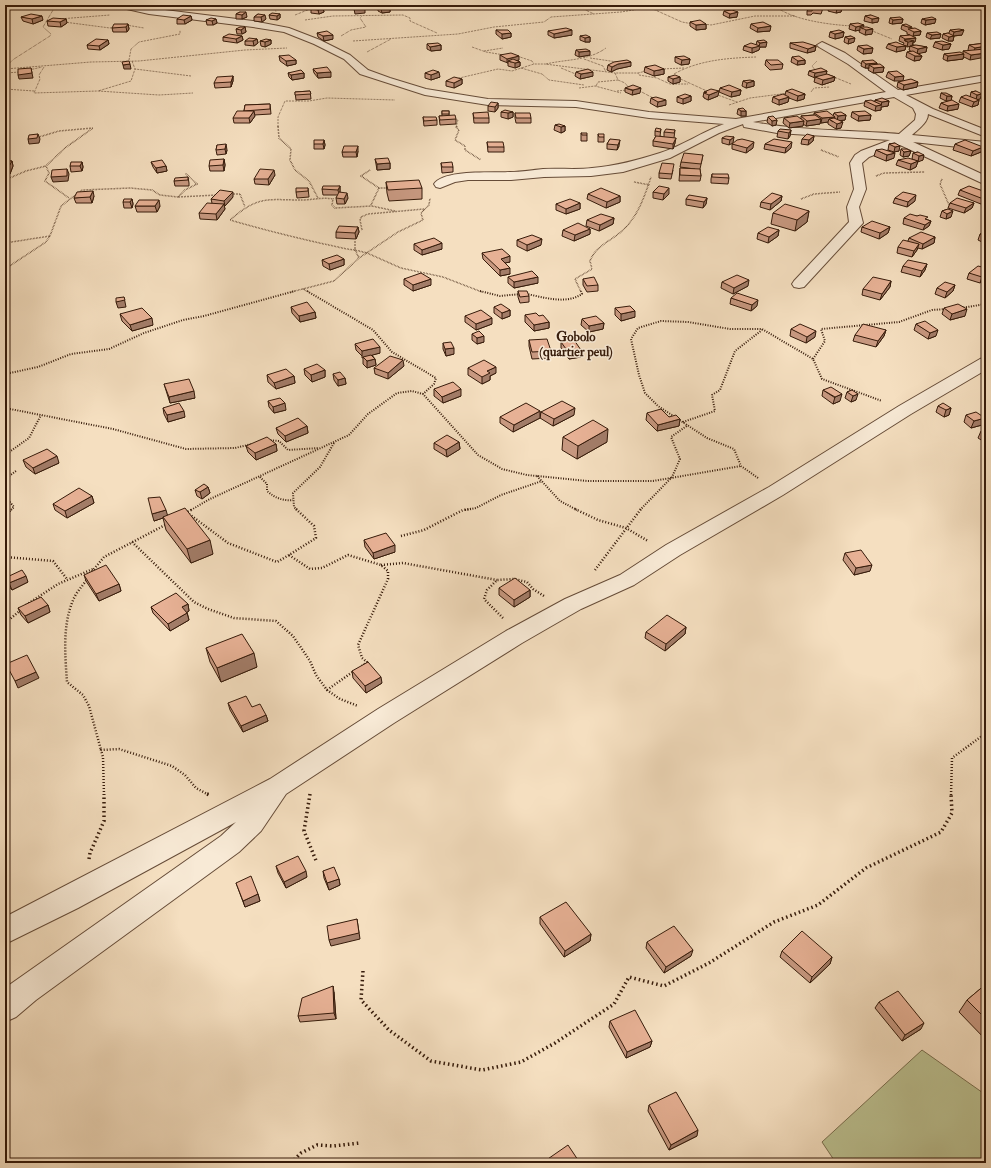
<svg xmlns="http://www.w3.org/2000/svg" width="991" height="1168" font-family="'IM FELL Double Pica',serif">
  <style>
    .green { fill: #bcc292; stroke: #796e4e }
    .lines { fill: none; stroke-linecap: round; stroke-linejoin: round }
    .minor-casing { stroke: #664c38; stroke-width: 2 }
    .path-far4 { stroke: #361b0a; stroke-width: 1; stroke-dasharray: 0.5 1; stroke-linecap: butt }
    .path-far3 { stroke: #361b0a; stroke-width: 1.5; stroke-dasharray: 0.5 1; stroke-linecap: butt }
    .path-far2 { stroke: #361b0a; stroke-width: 2; stroke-dasharray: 1 1.5; stroke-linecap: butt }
    .path-far1 { stroke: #361b0a; stroke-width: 2.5; stroke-dasharray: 1 2; stroke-linecap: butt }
    .path { stroke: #361b0a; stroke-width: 3.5; stroke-dasharray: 1.5 3; stroke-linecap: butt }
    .minor { fill: #f8ead6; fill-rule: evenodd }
    .wall { fill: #c79880; stroke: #361b0a }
    .shaded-wall { fill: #a27c68; stroke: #361b0a }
    .building { fill: #e7b195; stroke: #361b0a }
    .labels { text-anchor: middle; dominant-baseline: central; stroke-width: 3; stroke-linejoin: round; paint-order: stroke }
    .far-quarter-label { font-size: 13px; font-weight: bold; fill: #361b0a; stroke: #f8ead6 }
  </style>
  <rect width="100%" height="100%" fill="#f5dfc0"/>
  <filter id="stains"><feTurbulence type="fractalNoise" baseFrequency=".005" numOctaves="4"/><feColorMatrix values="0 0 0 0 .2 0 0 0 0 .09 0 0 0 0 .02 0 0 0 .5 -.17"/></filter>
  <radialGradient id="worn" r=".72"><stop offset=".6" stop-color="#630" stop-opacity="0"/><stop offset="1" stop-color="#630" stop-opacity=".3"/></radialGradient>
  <!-- green -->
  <polygon class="green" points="922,1050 986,1095 986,1163 836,1163 822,1142"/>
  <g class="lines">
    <!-- minor casing -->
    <g class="minor-casing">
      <g id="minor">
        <path d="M 117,5 L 133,5 L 149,8 L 253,21 L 289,28 L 320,40 L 350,55 L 368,70 L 390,78 L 426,89 L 488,99 L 576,101 L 649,112 L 736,119 L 886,92 L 848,64 L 819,47 L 817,45 L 822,42 L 845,53 L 898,90 L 986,75 L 986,81 L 906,95 L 933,109 L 986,130 L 986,137 L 928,114 C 928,123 917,130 912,135 L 986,142 L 986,150 L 913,142 L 986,176 L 986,185 L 900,145 L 869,157 L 862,163 L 866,189 L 859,207 L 863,223 L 804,287 L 799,288 L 794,287 L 792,284 L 794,281 L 849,222 L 847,207 L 854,189 L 850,163 L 855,155 L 861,151 L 890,140 L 777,133 L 744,127 L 743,124 L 719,133 L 670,158 L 623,172 L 591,176 L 544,177 L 511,180 L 468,180 L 455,182 L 440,188 L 436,187 L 434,184 C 444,169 493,173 510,172 C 521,172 532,170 543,169 C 560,168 576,170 592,168 C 616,166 638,160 660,153 C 682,146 702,132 724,124 L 649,118 L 576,107 L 488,105 L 425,95 L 360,74 L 344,59 L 314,44 L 284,32 L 253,27 L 149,14 L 118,7 ZM 894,97 L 913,108 L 916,114 L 915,120 L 899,134 C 851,130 801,131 753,122 Z"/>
        <polygon points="986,357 986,370 984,371 911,414 783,495 680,555 634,585 581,609 522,643 394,723 286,794 261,831 239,852 36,1000 16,1017 5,1022 5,988 221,836 236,822 78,908 5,944 5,917 270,779 378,709 506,631 565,599 620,575 666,545 769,487 899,406 980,359"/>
      </g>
    </g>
    <!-- path-far4 -->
    <g class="path-far4">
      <polyline points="274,5 276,12"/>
      <polyline points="575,5 594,14"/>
      <path d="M 774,5 C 790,20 831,25 853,26"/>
      <polyline points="653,9 682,22 693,24"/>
      <polyline points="295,15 310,9"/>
      <polyline points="59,19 110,15"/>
      <polyline points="305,20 333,16 403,15 410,18 410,21 437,33"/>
      <polyline points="64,22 110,28 115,27"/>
      <polyline points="704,24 711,25 755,16 796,16"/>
      <polyline points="126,25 144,28"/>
      <polyline points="870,30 892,39"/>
      <polyline points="341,36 351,30 366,27 360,18 362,16"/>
      <polyline points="353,41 458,34 494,27 544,22 551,17 621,12 664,5"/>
      <polyline points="472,47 486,52 504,55"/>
      <polyline points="484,51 503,48"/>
      <polyline points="367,52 391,39"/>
      <polyline points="517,56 532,61 534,64"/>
      <polyline points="590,58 617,62"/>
      <polyline points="584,59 603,66 606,72"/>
      <polyline points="129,60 131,49 139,42 180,34 180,30"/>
      <polyline points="132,61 135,69"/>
      <path d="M 546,64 C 567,59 588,61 606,48"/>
      <polyline points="5,67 14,59 50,36 51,34 43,27 56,5"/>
      <polyline points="44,67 39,75 40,79 34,93 98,91"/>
      <polyline points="521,68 542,74 549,80 584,85"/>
      <polyline points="561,68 578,75"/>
      <polyline points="5,69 91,62 139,61 245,50 287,48"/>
      <polyline points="661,69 684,68"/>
      <polyline points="29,70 42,67"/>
      <polyline points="646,71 638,73 639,75 657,78 670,84 688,84"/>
      <polyline points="816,71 812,66 817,61"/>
      <polyline points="5,73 20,72"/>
      <polyline points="824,73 851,84"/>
      <polyline points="191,76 135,69 131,81 98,91 159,95 193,93"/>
      <polyline points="455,79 498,69 512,71 534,64 545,64 615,73"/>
      <polyline points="596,86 598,82 618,80"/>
      <polyline points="579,88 595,86 621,93"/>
      <polyline points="629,88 625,83 618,80 615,73 638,73"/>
      <polyline points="5,89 34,91"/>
      <polyline points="638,90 653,98"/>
      <polyline points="617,91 627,90"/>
      <path d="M 709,92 L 674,76 L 674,74 C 699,60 728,58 756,57"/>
      <polyline points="811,92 814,88 830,87"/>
      <polyline points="715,94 737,102"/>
      <polyline points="729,105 750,98 789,93"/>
      <polyline points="446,112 454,119 458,120 456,127"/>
      <polyline points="278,127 278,117 285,101 309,101 327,98 395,100"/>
    </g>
    <!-- path-far3 -->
    <g class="path-far3">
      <polyline points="278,126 279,138 291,149 290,160 295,170 309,181 318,198"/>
      <polyline points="457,126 456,127 459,130 455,140 465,146 465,150 481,160"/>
      <polyline points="39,137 59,131 93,128 65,148 46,166 49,173 45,181 69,198"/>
      <polyline points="821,150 839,157"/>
      <polyline points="370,170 361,176 379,188"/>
      <polyline points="876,176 884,173 925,172"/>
      <polyline points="942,179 940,184 949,205"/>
      <polyline points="5,180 26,171 46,166"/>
      <polyline points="634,182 650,185"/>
      <polyline points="230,194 240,194 245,207"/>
      <polyline points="178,197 217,195"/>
      <polyline points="801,199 814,194 840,192"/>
      <polyline points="371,205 379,188 390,188"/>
      <polyline points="362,230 360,220 361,217 368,214 424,209"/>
      <path d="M 355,241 L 355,250 C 344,249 335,246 324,244 C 293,237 261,229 230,220 C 259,195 267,200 302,200 C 312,200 323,197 333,199 L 332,205 L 335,208 L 372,206 L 395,211"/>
      <polyline points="5,243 50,236"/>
      <polyline points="355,250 367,253 401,268 443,277 482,292"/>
      <polyline points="355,250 359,258"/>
      <polyline points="5,269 46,242 50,236 61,206 82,190 130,188 152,190 160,195 178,197 185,190 197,184 185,173"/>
      <polyline points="303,289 309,292"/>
      <polyline points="291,292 334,281 359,258 398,232 423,220 421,213 429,205 430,198"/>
      <path d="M 581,292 L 575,279 L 592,269 L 590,261 C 596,245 612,241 624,229 C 638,216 645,195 651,177"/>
    </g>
    <!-- path-far2 -->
    <g class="path-far2">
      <polyline points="307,291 373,330 392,352 436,378 434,384 423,394"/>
      <polyline points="480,291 500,296 521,294"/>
      <path d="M 526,294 C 544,297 565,305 582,294 L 581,291"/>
      <polyline points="961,308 986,304"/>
      <polyline points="813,359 825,341 821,329 899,322 932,310 946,309"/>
      <polyline points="5,374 38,367 71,354 109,349 144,333 183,320 204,316 295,291"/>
      <polyline points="5,408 113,429 186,449 235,448 252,444"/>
      <polyline points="683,422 715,411 712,395 720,390 735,351 762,330"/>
      <polyline points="268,440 279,441 288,450 319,448"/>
      <polyline points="5,455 29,438 41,415"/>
      <polyline points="537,476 560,501 577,510"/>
      <path d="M 260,477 L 267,484 L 267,491 C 275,498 283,501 293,500"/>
      <polyline points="758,478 741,466 734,449 707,438 658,406 645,393 639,375 631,339 638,328 661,321 688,322 730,329 762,329 813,359 822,379 882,401"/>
      <polyline points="5,479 16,471"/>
      <polyline points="5,496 14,507 11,510"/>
      <polyline points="191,510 210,499 349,435 368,414 397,393 412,391 423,394 478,455 502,469 527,475 587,481 653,481 741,466"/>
      <polyline points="297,510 294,507 293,493 320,467 334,443"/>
      <polyline points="465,510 476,508 501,495 542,481"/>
      <polyline points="640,510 672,477 680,459 671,437 688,425"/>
    </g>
    <!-- path-far1 -->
    <g class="path-far1">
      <polyline points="296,509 314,526 316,538 289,555 310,569 322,568 348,555 381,565 388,571 388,579 358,645 362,658 367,662 362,666"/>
      <polyline points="575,509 598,520 626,528 648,541"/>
      <polyline points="185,513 193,509"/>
      <polyline points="189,514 228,543 277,562 289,555"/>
      <polyline points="5,515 12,509"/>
      <polyline points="401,536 424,530 463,510 471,509"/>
      <polyline points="132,542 194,602 208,609 234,618 276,621 293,636 310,661 316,675 327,690 340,699 358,706"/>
      <polyline points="5,557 53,561 67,579"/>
      <polyline points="381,565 403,563 497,580"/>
      <polyline points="595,570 641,509"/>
      <polyline points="90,574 104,557 167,524"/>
      <path d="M 88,578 C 84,584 79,589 75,596 C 62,622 65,654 67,682 L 83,695 L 89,706 L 101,750"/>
      <polyline points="26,605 58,584 93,569"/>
      <polyline points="503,618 484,599 487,590 497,580 514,579 527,582 533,589 544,596"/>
      <polyline points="5,619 10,619 22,609"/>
      <polyline points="327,690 354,671"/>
      <polyline points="104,795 103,757 101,750 119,749 172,766 185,775 196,788 209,795"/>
      <polyline points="951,795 952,758 986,733"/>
    </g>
    <!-- path -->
    <g class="path">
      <polyline points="207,794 210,795"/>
      <polyline points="310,794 304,831 317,863"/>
      <polyline points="89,859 90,853 104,821 104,794"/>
      <polyline points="363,971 361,1000 389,1030 431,1061 482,1070 521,1062 555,1043 614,1004 629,977 664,986 709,963 774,922 818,905 866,868 941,832 952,813 951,794"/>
      <polyline points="291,1163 301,1153 317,1145 333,1146 360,1143"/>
    </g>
    <!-- minor -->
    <use href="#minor" class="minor"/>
  </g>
  <!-- wall -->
  <g class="wall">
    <polygon points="256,5 265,5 265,7 262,9 256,9"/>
    <polygon points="300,5 313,5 308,7 300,6"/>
    <polygon points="394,5 407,5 407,6 402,7"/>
    <polygon points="729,5 745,5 744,8 735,9 729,6"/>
    <polygon points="756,5 771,5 770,8 757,8"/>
    <polygon points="868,5 881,5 881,8 875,9 868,7"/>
    <polygon points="811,6 823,7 822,11 821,14 813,13 811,15 807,15 807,11"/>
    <polygon points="378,7 390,8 390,12 382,13 378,11"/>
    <polygon points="829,7 842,8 841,12 836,13 828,11"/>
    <polygon points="323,8 324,12 319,14 311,13 311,9"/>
    <polygon points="724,11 737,17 729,18 723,15"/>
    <polygon points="240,12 247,17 242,19 236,19 236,14"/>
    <polygon points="258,14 266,19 262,22 254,21 254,17"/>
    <polygon points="280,14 280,18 277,20 270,19 269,15"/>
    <polygon points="871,15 878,22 872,23 864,21 865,16"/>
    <polygon points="191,16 192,20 185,24 177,24 177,19"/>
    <polygon points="21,17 43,20 33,24 23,21"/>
    <polygon points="890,18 903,19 902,23 892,24 889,23"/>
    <polygon points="66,19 67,23 61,27 48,26 47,21"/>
    <polygon points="216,19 217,23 213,25 207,25 206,20"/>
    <polygon points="922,19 935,23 925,25 921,23"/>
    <polygon points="690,22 706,24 706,29 696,30 690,26"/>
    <polygon points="128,24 129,29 127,32 113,32 112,28"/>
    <polygon points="751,24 770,31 757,32 750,28"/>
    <polygon points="850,24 863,27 872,34 865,35 859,32 860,30 855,31 849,29"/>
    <polygon points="902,25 912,28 921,31 920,35 913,36 915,42 913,42 913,45 927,47 926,52 917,53 922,56 920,60 914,61 906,57 907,52 912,52 909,50 910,46 906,46 905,50 896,52 886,48 888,44 903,45 904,43 899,41 900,36 910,35 907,34 907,32 901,29"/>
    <polygon points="245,27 246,32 242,34 237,34 236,29"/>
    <polygon points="496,30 511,33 511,37 502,39 496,34"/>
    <polygon points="950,30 962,35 954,36 953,41 948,41 942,38 943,34 949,33"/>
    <polygon points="548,31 572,35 554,38 548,35"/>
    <polygon points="830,32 844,32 843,37 835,39 829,37"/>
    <polygon points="317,33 333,39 324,41 318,37"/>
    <polygon points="927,33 940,38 930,39 926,37"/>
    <polygon points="242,36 243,40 237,43 223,41 223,37"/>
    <polygon points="580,36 590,37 590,42 585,42 580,40"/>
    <polygon points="851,36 854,42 848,44 844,42 845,37"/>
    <polygon points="257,39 258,43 254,46 245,45 245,41"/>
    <polygon points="108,40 109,44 100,50 88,49 87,45"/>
    <polygon points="271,40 271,44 265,47 261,46 260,41"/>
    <polygon points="757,41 766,47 760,47 759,50 752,53 743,50 744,46 756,45"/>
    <polygon points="935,42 951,44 949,49 942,50 933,47"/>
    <polygon points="790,43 816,46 815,51 807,53 790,48"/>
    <polygon points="986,43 970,60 964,57 963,59 947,61 943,59 944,54 963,54 963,51 969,51 968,50 969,45"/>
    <polygon points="427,44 441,45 441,50 431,51 427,49"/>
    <polygon points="858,46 872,53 863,54 857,50"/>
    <polygon points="576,50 590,55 579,57 575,55"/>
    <polygon points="500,55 519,60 517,61 520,62 520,66 515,68 508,66 508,63 500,60"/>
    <polygon points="279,56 296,60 296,64 287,66 280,61"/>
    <polygon points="675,57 690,59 689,64 681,65 675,62"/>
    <polygon points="792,57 805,60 805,64 797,65 791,62"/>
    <polygon points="766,60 783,64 782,69 770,70 765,65"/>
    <polygon points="862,61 877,63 877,65 884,67 883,72 873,73 868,70 869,68 865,68 861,66"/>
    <polygon points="608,65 631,66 617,69 611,72 607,70"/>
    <polygon points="645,67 664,69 664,74 654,76 644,72"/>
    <polygon points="313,69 331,77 318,78 314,73"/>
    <polygon points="809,71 827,71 826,74 835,77 834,81 822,85 814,82 815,78 808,75"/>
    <polygon points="576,72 593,76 580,79 575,76"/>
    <polygon points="888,72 904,76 894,81 886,77"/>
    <polygon points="288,73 304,73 304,78 292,80 289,77"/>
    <polygon points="425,73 440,77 431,80 425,78"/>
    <polygon points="233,76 233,81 231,87 215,88 214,83"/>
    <polygon points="668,77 680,77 680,82 673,84 668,81"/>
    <polygon points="462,79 462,84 454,88 446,86 446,81"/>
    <polygon points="743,81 754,81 754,86 746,88 742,86"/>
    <polygon points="898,82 917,87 903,90 897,87"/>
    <polygon points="625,88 640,93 632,95 625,92"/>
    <polygon points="720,88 741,90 740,95 731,97 719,92"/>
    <polygon points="310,91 311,99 296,100 295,92"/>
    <polygon points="786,91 805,94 804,99 797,101 789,98 788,102 779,105 772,102 773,97 785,95"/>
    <polygon points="976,91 980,99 977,99 979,100 978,105 972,107 959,102 961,97 970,97 971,92"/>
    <polygon points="704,92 718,96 708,100 704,98 704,97 703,97"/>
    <polygon points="941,93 952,96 951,101 946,101 940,98"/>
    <polygon points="691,96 691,101 683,104 677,102 677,97"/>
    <polygon points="651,98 666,105 657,107 650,103"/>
    <polygon points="986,99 986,106 982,105 983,100"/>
    <polygon points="875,100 889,101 888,106 881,107 881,110 875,111 864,106 865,101 875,102"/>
    <polygon points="498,103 498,108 495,112 488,111 488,106"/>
    <polygon points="941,103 958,109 947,111 939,108"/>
    <polygon points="270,104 271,114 254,115 255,116 250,123 234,123 233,118 244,111 245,105"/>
    <polygon points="738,109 746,111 746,116 741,116 737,114"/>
    <polygon points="442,111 449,111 449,116 456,119 456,124 440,125 439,116 442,116"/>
    <polygon points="501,112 513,112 513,117 508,119 501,117"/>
    <polygon points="852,112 871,115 870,120 858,121 851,117"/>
    <polygon points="473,113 489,118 489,123 474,123"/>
    <polygon points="515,113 531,118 531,123 516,123 515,118"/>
    <polygon points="814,113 833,116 834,113 846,115 845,120 839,121 841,128 836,129 828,124 828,122 821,123 820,123 820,124 806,126 803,124 803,126 789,128 783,123 784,118 801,119 801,116 814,115"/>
    <polygon points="423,117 437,120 437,125 424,126"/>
    <polygon points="768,117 777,120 776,125 772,126 767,122"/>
    <polygon points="555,125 565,126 565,131 561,133 554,130"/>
    <polygon points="661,129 660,136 664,137 664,132 675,130 674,138 675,143 673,149 653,146 653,141 656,136 655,136 655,131"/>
    <polygon points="791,130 790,136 788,139 777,137 778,131"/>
    <polygon points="581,133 587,135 587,141 581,141"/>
    <polygon points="598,134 604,137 604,142 598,142"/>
    <polygon points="814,136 813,141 808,145 801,144 802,139"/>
    <polygon points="734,137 729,145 722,143 722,138"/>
    <polygon points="610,139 619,146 617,150 607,149 607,144"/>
    <polygon points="324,140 325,145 324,149 314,149 314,144"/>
    <polygon points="487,142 504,147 504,152 488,152"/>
    <polygon points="895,143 899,151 894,152 888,150 889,144"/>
    <polygon points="732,144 753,148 746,153 732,149"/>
    <polygon points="765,144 791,148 785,153 764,149"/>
    <polygon points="955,144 981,152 971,156 953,150"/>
    <polygon points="217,145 227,150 226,154 217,155 216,150"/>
    <polygon points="901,149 911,151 909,156 903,157 900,155"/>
    <polygon points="876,150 894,158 886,161 874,156"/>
    <polygon points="358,151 357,157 343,157 342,152"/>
    <polygon points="918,152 923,160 918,161 916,167 910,170 896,165 898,160 917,161 912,159 913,153"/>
    <polygon points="703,155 700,169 701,176 700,181 679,181 680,168 695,169 680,167 681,162"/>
    <polygon points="224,159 225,165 224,171 210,171 209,166"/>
    <polygon points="375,159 390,163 390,169 377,170 376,164"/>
    <polygon points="5,161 12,161 13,166 10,174 5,174"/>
    <polygon points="82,162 83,167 82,171 71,172 70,166"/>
    <polygon points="151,162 166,166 167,171 157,173 153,167"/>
    <polygon points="441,163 453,167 453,172 442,173"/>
    <polygon points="673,170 671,179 659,178 659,173"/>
    <polygon points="712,174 729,178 728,184 711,183 711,179"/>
    <polygon points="275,175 269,185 255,184 254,179"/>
    <polygon points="188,177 189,183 189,186 175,186 174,181"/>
    <polygon points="386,182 422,188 422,199 389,201 387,193"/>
    <polygon points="340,186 340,192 348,198 345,204 337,204 336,198 338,195 323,195 322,189"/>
    <polygon points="308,188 309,197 297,198 296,192"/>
    <polygon points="960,190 986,192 986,206 958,195"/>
    <polygon points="653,192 669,194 663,200 653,198"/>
    <polygon points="588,194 620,196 620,202 606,208 587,199"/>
    <polygon points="94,196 92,203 76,203 74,198"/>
    <polygon points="782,196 781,201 770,210 760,207 761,202"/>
    <polygon points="233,197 225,206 224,206 225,209 217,220 200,219 199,213 212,203 211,199"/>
    <polygon points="707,198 706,204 703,208 686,205 686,199"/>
    <polygon points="895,198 915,201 907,207 893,203"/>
    <polygon points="132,199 133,204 132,208 124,208 123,202"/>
    <polygon points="580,203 580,209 566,214 556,210 556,204"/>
    <polygon points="950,203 974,203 972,208 964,213 948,208"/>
    <polygon points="135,206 160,206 157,212 137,212"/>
    <polygon points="948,209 951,217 946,219 940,217 942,211"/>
    <polygon points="809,211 807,222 795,231 771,224 773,213"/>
    <polygon points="917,216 931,221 929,226 923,230 903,224 904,218"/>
    <polygon points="614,218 613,224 599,231 586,226 587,220"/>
    <polygon points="358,227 359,232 356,239 336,238 336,232"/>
    <polygon points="862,227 890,227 888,233 879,239 861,232"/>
    <polygon points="590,229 590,234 574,241 562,236 563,230"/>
    <polygon points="779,230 778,236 768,243 757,239 758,233"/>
    <polygon points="986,232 986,244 978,240 980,234"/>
    <polygon points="935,237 934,243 922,249 918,248 917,250 912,257 897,253 898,247 908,241 909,238"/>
    <polygon points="517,240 541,245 527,251 517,246"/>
    <polygon points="414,244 442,249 422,255 414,250"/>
    <polygon points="482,253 510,262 505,263 510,274 500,276 483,259"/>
    <polygon points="344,259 344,265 330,270 323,266 322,260"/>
    <polygon points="927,264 925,270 920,277 901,272 903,266"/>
    <polygon points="986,267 986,278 980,283 967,279 969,273 985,268"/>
    <polygon points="508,277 538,283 514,288 508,283"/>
    <polygon points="404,279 431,285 413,291 404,285"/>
    <polygon points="583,279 598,285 598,291 587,292 583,285"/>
    <polygon points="891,281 890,287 880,300 862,295 863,289"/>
    <polygon points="722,282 748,286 733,294 721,288"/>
    <polygon points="955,285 953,291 945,298 935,294 937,288"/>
    <polygon points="518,291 529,296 529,302 520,303 518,297"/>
    <polygon points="731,298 757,306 751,311 730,304"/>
    <polygon points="291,307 315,312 316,318 300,322 292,313"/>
    <polygon points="494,307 510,310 510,316 502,319 494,313"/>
    <polygon points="615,308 635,317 621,321 615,315"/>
    <polygon points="944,308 965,316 950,320 942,314"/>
    <polygon points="120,314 153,325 132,331 122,321"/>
    <polygon points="525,315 539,316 549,322 549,328 534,331 525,322"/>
    <polygon points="465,316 492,324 476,330 465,322"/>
    <polygon points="582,319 604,323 603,329 589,332 581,325"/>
    <polygon points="916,324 936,336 928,339 914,330"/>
    <polygon points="791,329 815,337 806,343 790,336"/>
    <polygon points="886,330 884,336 876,347 853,341 855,335"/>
    <polygon points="472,334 484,342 477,344 472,340"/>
    <polygon points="529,340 551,351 550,358 532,359 529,346"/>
    <polygon points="561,342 581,357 569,359 561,348"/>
    <polygon points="443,343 454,354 446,356 443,349"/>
    <polygon points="355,344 380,353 372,355 375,359 376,365 367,368 363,364 363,357 356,350"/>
    <polygon points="404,366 388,379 375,374 374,368"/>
    <polygon points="468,368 496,373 490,376 490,380 482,384 468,375"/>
    <polygon points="304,369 325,370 325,377 312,382 305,375"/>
    <polygon points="333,374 345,378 346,384 338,386 334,380"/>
    <polygon points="267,375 294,376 295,383 276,389 268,382"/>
    <polygon points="164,384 195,398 170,403"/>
    <polygon points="434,389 461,396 443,403 434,396"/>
    <polygon points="823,390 840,401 833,404 822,396"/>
    <polygon points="852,390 856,400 851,402 845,398 847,392"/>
    <polygon points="268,401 286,410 274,413 269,407"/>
    <polygon points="938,406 951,408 949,415 944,417 936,412"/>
    <polygon points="163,408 185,417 168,422 164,414"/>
    <polygon points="540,411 540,418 513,432 500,423 500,417"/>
    <polygon points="541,412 574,415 553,426 540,418"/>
    <polygon points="647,413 680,419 679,426 657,431 646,420"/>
    <polygon points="966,415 982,425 971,428 964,422"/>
    <polygon points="307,426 308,433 286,442 278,434 276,428"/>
    <polygon points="986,430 986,443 978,438 981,431"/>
    <polygon points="563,437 607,442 577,459 562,450"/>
    <polygon points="459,442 460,449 447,457 434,449 434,443"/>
    <polygon points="276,444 277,451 256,460 248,452 246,446"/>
    <polygon points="23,460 59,463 35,474 26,467"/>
    <polygon points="208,487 210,493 202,499 197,496 195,490"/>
    <polygon points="92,496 94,503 67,518 55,510 53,504"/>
    <polygon points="168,515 213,554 191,563 166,530 163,518 154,521"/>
    <polygon points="364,540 395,552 374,559 365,547"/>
    <polygon points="845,553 870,571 854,575 843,560"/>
    <polygon points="84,575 119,584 121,591 99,601 86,581"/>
    <polygon points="5,578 28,582 12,590 8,585"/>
    <polygon points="499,588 530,590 530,597 514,607 499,595"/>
    <polygon points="188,604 189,611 187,612 189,620 170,631 153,613 151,607"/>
    <polygon points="48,605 50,612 28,623 21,615 18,608"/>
    <polygon points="686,627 685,634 665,651 645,638 646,632"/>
    <polygon points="206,648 257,667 221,682 210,662"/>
    <polygon points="352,671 382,683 366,693 353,678"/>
    <polygon points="228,703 252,707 266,715 268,721 243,732 230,710"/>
    <polygon points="276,866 307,877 286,888 278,873"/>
    <polygon points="323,871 339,879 340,885 329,890 324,878"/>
    <polygon points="236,883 258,894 260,901 245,907"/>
    <polygon points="540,917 591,934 590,941 564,957 540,924"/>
    <polygon points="647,942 691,956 664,973 646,948"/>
    <polygon points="782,951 832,957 830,964 810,983 780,957"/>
    <polygon points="986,984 986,1040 959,1012 967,1000"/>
    <polygon points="334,992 336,1019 300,1022 298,1016"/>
    <polygon points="879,1002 921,1029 902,1041 875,1008"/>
    <polygon points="610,1021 652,1041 650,1047 626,1058 609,1027"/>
    <polygon points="649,1105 697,1136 669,1150 648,1111"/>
  </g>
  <!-- shaded-wall -->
  <g class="shaded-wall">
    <polygon points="262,5 265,5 265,7 262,9"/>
    <polygon points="401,5 407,5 407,6 402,7"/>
    <polygon points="699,5 707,5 699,6"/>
    <polygon points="735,5 745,5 744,8 735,9"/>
    <polygon points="876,5 881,5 881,8 875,9"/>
    <polygon points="323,8 324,12 319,14 318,10"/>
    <polygon points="390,8 390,12 382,13 381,9"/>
    <polygon points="842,8 841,12 836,13 837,9"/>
    <polygon points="354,9 365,9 365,13 355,14"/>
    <polygon points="246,12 247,17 242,19 242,15"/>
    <polygon points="738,12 737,17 729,18 730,14"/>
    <polygon points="280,14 280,18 277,20 277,16"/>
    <polygon points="265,15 266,19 262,22 261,17"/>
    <polygon points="42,16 43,20 33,24 32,19"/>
    <polygon points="191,16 192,20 185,24 184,20"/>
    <polygon points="879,18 878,22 872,23 872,19"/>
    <polygon points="66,19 67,23 61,27 60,22"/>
    <polygon points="216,19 217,23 213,25 212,21"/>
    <polygon points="903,19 902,23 892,24 893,20"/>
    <polygon points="936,19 935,23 925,25 926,20"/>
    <polygon points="128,24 129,29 127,32 126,27"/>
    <polygon points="706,24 706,29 696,30 696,25"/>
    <polygon points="864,25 863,29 860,27 860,30 855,31 856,27"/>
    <polygon points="771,26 770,31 757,32 758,28"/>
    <polygon points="245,27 246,32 242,34 241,30"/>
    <polygon points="873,29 872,34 865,35 866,30"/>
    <polygon points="572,30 572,35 554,38 554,34"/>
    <polygon points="964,30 962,35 953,36 954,32"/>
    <polygon points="921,31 920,35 913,36 914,32"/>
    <polygon points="844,32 843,37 835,39 835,34"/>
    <polygon points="511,33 511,37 502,39 502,34"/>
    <polygon points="941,34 940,38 930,39 932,35"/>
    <polygon points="333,35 333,39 324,41 323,36"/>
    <polygon points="242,36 243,40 237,43 236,39"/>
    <polygon points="954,36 953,41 948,41 949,37"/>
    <polygon points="590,37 590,42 585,42 585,38"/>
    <polygon points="855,38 854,42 848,44 849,39"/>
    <polygon points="916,38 915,42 913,42 912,46 907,47 908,42 905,41 905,39"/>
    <polygon points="257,39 258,43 254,46 253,41"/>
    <polygon points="108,40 109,44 100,50 99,46"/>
    <polygon points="271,40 271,44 265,47 265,42"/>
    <polygon points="767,42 766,47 760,47 759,50 752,53 752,48 759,46 760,43"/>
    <polygon points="951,44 949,49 942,50 943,45"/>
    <polygon points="441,45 441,50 431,51 430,47"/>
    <polygon points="816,46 815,51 807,53 808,49"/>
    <polygon points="906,46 905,50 896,52 897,47"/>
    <polygon points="986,46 986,51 973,53 975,48"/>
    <polygon points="927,47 926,52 917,54 918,49"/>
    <polygon points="873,48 872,53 863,54 864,49"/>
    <polygon points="590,51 590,55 579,57 579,52"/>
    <polygon points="986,53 986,57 970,60 971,55"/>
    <polygon points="964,54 963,59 947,61 948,56"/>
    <polygon points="519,56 519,60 511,62 508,61 508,63 507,63 507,59"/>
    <polygon points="915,56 922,56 920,60 914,61"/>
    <polygon points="690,59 689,64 681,65 682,60"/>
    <polygon points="296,60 296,64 287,66 286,61"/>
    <polygon points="805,60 805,64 797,65 798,61"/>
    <polygon points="520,62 520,66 515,68 515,63"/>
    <polygon points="631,62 631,66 617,69 611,72 612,67 618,64"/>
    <polygon points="877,63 876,67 869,65 869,68 865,68 866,64"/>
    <polygon points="130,64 131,69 124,69 123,65"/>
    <polygon points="884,67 883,72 873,73 874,68"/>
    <polygon points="31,68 33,78 19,79 18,75"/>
    <polygon points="664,69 664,74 654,76 654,71"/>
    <polygon points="827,71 826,75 814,78 815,73"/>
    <polygon points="331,72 331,77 318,78 317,73"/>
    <polygon points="439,72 440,77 431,80 431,75"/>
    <polygon points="593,72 593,76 580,79 581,74"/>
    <polygon points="304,73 304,78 292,80 291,75"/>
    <polygon points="233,76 233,81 231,87 231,82"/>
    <polygon points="904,76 903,81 894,81 895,77"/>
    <polygon points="680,77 680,82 673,84 673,79"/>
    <polygon points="835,77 834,81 822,85 823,80"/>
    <polygon points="462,79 462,84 454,88 454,83"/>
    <polygon points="754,81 754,86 746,88 747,83"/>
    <polygon points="918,82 917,87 903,90 904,85"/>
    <polygon points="641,88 640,93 632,95 633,90"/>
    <polygon points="741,90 740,95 731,97 732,92"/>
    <polygon points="719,91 718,96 708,100 709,95"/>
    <polygon points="805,94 804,99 797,101 798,96"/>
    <polygon points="982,94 980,99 976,100 977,95"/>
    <polygon points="691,96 691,101 683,104 683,99"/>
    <polygon points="947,96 952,96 951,101 946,101"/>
    <polygon points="789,97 788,102 779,105 779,100"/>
    <polygon points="666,100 666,105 657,107 658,102"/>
    <polygon points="979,100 978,105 972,107 974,102"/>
    <polygon points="889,101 888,106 881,107 881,110 875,111 876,106 881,105 882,102"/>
    <polygon points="498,103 498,108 495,112 495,107"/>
    <polygon points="959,104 958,109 947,111 948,106"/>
    <polygon points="254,111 255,116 250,123 249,118"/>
    <rect x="741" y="111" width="5" height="5"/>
    <polygon points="513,112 513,117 508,119 508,113"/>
    <polygon points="846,115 845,120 837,121 838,116"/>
    <polygon points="871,115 870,120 858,121 859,116"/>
    <polygon points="835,117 833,122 829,119 828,122 821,123 822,118"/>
    <polygon points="821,119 820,124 806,126 807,121"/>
    <polygon points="777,120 776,125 772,126 772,121"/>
    <polygon points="804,121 803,126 789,128 790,123"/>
    <polygon points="843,122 841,128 836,129 837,124"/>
    <polygon points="565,126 565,131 561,133 561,127"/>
    <polygon points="791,130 790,136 788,139 789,133"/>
    <polygon points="38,134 40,139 39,143 29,144 28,139"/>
    <polygon points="814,136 813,141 808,145 809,140"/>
    <polygon points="734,137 733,143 729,145 730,140"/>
    <polygon points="676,138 675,143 673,149 673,144"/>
    <polygon points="324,140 325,145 324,149 323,144"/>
    <polygon points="620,140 619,146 617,150 618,145"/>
    <polygon points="754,142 753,148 746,153 747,148"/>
    <polygon points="792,142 791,148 785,153 786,148"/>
    <polygon points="226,144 227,150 226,154 225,149"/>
    <polygon points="358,146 358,151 357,157 356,152"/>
    <polygon points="900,146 899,151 894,152 895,147"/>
    <polygon points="983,147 981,152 971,156 973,151"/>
    <polygon points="911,151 909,156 903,157 904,152"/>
    <polygon points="895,153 894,158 886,161 887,155"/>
    <polygon points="924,155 923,160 918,162 919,156"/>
    <polygon points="224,159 225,165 224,171 223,165"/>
    <polygon points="12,161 13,166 10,174 8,168"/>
    <polygon points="918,161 916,167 910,170 911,164"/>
    <polygon points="82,162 83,167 82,171 80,166"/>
    <polygon points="390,163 390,169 377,170 377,164"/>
    <polygon points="166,166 167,171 157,173 156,168"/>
    <polygon points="67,169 69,174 68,181 53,182 51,177"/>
    <polygon points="274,170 275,175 269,185 268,179"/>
    <polygon points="340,186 340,191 339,195 338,190"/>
    <polygon points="669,188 669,194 663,200 664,194"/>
    <polygon points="93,191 94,196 92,203 90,197"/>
    <polygon points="233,192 233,197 225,206 224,201"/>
    <polygon points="347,193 348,198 345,204 344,199"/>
    <polygon points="916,195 915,201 907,207 908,202"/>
    <polygon points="620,196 620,202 606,208 607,202"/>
    <polygon points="782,196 781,201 770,210 771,204"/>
    <polygon points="707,198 706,204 703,208 704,202"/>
    <polygon points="132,199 133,204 132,208 130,202"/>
    <polygon points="159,200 160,206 157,212 155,206"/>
    <polygon points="580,203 580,209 566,214 566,209"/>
    <polygon points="974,203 972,208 964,213 966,208"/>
    <polygon points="224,204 225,209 217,220 216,214"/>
    <polygon points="809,211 807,222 795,231 797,220"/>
    <polygon points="953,211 951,217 946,219 947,214"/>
    <polygon points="614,218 613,224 599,231 600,225"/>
    <polygon points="931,221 929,226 923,230 925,225"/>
    <polygon points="358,227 359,232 356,239 355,233"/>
    <polygon points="890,227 888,233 879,239 880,233"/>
    <polygon points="590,229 590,234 574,241 575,235"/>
    <polygon points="779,230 778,236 768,243 769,237"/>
    <polygon points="935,237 934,243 922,249 923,244"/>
    <polygon points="542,239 541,245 527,251 527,245"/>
    <polygon points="442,243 442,249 422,255 422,250"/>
    <polygon points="919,244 917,250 912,257 914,251"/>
    <polygon points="510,256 510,262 500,264 501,259"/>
    <polygon points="344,259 344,265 330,270 329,264"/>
    <polygon points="927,264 925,270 920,277 922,271"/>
    <polygon points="510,268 510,274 500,276 500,270"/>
    <polygon points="986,274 986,278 980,283 982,277"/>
    <polygon points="538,277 538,283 514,288 514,282"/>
    <polygon points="431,279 431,285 413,291 413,285"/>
    <polygon points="749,280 748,286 733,294 734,288"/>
    <polygon points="891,281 890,287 880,300 882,294"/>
    <polygon points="955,285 953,291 945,298 947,292"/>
    <polygon points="124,297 126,307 118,308 116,302"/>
    <polygon points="758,300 757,306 751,311 752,305"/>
    <polygon points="967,309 965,316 950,320 952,314"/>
    <polygon points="510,310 510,316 502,319 502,313"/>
    <polygon points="635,311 635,317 621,321 621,314"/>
    <polygon points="315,312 316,318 300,322 299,316"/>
    <polygon points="152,318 153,325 132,331 130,325"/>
    <polygon points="492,318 492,324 476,330 476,324"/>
    <polygon points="549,322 549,328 534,331 534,325"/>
    <polygon points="604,323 603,329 589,332 589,326"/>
    <polygon points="886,330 884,336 876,347 878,341"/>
    <polygon points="938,330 936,336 928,339 930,333"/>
    <polygon points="816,331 815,337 806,343 807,337"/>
    <polygon points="484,336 484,342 477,344 477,338"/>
    <polygon points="380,347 380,353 362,358 362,351"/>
    <polygon points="454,348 454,354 446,356 445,349"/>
    <polygon points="581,350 581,357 569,359 569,353"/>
    <polygon points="375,359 376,365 367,368 367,361"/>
    <polygon points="403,360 404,366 388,379 388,373"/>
    <polygon points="496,367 496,373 490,376 490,380 482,384 482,377 487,371"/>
    <polygon points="325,370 325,377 312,382 311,375"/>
    <polygon points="294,376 295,383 276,389 274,383"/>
    <polygon points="345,378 346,384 338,386 338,380"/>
    <polygon points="461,389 461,396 443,403 442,397"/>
    <polygon points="194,391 195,398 170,403 169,397"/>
    <polygon points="842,394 840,401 833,404 835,397"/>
    <polygon points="858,394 856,400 851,402 853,396"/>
    <polygon points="285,403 286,410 274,413 273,407"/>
    <polygon points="575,408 574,415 553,426 554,419"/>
    <polygon points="951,408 949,415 944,417 946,410"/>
    <polygon points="184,411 185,417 168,422 167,415"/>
    <polygon points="540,411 540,418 513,432 514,425"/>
    <polygon points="985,418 982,425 971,428 974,421"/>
    <polygon points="680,419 679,426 657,431 658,425"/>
    <polygon points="307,426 308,433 286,442 285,436"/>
    <polygon points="608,429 607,442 577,459 578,446"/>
    <polygon points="459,442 460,449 447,457 446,450"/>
    <polygon points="276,444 277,451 256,460 255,453"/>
    <polygon points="57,456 59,463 35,474 33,468"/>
    <polygon points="208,487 210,493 202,499 200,492"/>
    <polygon points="92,496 94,503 67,518 65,511"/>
    <polygon points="166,510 168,517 163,517 163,518 154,521 152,514"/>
    <polygon points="210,540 213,554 191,563 187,549"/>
    <polygon points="395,545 395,552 374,559 373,553"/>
    <polygon points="872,565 870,571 854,575 856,568"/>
    <polygon points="26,576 28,582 12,590 9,583"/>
    <polygon points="119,584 121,591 99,601 96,594"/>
    <polygon points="530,590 530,597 514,607 514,600"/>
    <polygon points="188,604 189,611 184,614 182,607"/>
    <polygon points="48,605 50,612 28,623 25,616"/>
    <polygon points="187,613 189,620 170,631 168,624"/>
    <polygon points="686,627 685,634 665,651 666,644"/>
    <polygon points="254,653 257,667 221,682 217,668"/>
    <polygon points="36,672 39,678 18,688 15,681"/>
    <polygon points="381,677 382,683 366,693 365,686"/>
    <polygon points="266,715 268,721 243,732 241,726"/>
    <polygon points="306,871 307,877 286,888 284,882"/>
    <polygon points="339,879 340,885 329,890 327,883"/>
    <polygon points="258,894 260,901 245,907 243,901"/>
    <polygon points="357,919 360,939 331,946 329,940"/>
    <polygon points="591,934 590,941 564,957 565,951"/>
    <polygon points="693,950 691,956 664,973 666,967"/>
    <polygon points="832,957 830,964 810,983 812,977"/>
    <polygon points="333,986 334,992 336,1019 334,1013"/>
    <polygon points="924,1023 921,1029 902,1041 905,1035"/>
    <polygon points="652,1041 650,1047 626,1058 627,1052"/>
    <polygon points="698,1130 697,1136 669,1150 671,1145"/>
  </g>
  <!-- building -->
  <g class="building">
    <polygon points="834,5 842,8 837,9 829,7"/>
    <polygon points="364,6 365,9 354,9 353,7"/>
    <polygon points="386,6 390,8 381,9 378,7"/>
    <polygon points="811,6 823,7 822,9 813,8 812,11 807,11"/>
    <polygon points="316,7 323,8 318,10 311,9"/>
    <polygon points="732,10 738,12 730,14 724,11"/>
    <polygon points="240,12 246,12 242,15 236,14"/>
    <polygon points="272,13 280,14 277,16 269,15"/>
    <polygon points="31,14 42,16 32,19 21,17"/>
    <polygon points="258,14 265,15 261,17 254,17"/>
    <polygon points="183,15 191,16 184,20 177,19"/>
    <polygon points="871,15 879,18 872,19 865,16"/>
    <polygon points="900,17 903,19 893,20 890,18"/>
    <polygon points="932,17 936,19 926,20 922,19"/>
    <polygon points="53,18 66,19 60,22 47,21"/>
    <polygon points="211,18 216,19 212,21 206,20"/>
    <polygon points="700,20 706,24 696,25 690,22"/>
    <polygon points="763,22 771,26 758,28 751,24"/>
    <polygon points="858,23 864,25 856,27 850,24"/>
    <polygon points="114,24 128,24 126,27 112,28"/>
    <polygon points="906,24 912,27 908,27 902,25"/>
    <polygon points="240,27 245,27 241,30 236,29"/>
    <polygon points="860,27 867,27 873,29 866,30"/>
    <polygon points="566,28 572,30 554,34 548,31"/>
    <polygon points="915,28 921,31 914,32 908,29"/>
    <polygon points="959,29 964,30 954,32 950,30"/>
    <polygon points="496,30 508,30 511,33 502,34"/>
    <polygon points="839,30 844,32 835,34 830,32"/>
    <polygon points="327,31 333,35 323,36 317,33"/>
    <polygon points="937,32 941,34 932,35 927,33"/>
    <polygon points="948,33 954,36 949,37 943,34"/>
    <polygon points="229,34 242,36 236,39 223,37"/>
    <polygon points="586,35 590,37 585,38 580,36"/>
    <polygon points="910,35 916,38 905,39 900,36"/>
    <polygon points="851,36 855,38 849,39 845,37"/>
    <polygon points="249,38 257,39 253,41 245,41"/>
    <polygon points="96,39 108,40 99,46 87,45"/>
    <polygon points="266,39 271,40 265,42 260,41"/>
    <polygon points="764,40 767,42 760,43 757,41"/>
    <polygon points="904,40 910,40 914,41 908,42"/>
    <polygon points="942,41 951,44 943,45 935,42"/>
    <polygon points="803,42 816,46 808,49 790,43"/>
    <polygon points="896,42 906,46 897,47 888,44"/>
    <polygon points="438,43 441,45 430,47 427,44"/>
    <polygon points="751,43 760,46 752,48 744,46"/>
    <polygon points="986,43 986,46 975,48 969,45"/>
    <polygon points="867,45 873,48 864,49 858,46"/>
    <polygon points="916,45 927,47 918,49 910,46"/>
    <polygon points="586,49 590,51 579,52 576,50"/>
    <polygon points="985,49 986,49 986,53 971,55 963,51"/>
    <polygon points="913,51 922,56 915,56 907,52"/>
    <polygon points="960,52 964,54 948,56 944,54"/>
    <polygon points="511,53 519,56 507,59 500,55"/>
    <polygon points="289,55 296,60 286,61 279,56"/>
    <polygon points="684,56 690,59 682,60 675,57"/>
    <polygon points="799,56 805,60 798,61 792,57"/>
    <polygon points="513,59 520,62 515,63 508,61"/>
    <polygon points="627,60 631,62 618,64 612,67 608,65 614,62"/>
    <polygon points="766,60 778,60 783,64 771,65"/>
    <polygon points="873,60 877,63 866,64 862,61"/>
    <polygon points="129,61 130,64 123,65 122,62"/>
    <polygon points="880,64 884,67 874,68 869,65"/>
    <polygon points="655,65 664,69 654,71 645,67"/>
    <polygon points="327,67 331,72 317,73 313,69"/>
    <polygon points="31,68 32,73 18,75 18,69"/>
    <polygon points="821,68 827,71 815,73 809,71"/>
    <polygon points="588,69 593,72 581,74 576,72"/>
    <polygon points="301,70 304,73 291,75 288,73"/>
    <polygon points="433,70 439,72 431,75 425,73"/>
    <polygon points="897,71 904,76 895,77 888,72"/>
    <polygon points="827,74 835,77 823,80 815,77"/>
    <polygon points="675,75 680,77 673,79 668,77"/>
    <polygon points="233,76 231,82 214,83 217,77"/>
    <polygon points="454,77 462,79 454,83 446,81"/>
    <polygon points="911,79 918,82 904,85 898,82"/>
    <polygon points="750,80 754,81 747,83 743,81"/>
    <polygon points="633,85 641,88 633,90 625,88"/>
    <polygon points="729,85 741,90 732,92 720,88"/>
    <polygon points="711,89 719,91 709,95 704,93 707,92 704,92"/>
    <polygon points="792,89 805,94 798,96 786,91"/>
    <polygon points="310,91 311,94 295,95 295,92"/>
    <polygon points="976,91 982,94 977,95 971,92"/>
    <polygon points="941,93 946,93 952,96 947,96"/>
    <polygon points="685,94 691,96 683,99 677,97"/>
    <polygon points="783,94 789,97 779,100 773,97"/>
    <polygon points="966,95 979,100 974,102 961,97"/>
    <polygon points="656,97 666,100 658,102 651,98"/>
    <polygon points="882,98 889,101 882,102 875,100"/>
    <polygon points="871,100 882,105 876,106 865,101"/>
    <polygon points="952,100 959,104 948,106 941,103"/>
    <polygon points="491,102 498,103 495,107 488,106"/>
    <polygon points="270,104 270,109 244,111 245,105"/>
    <polygon points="743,108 746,111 741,111 738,109"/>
    <polygon points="505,110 513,112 508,113 501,112"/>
    <polygon points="237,111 254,111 249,118 233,118"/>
    <rect x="442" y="111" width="7" height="3"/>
    <polygon points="827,111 835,117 822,118 814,113"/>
    <polygon points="865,111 871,115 859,116 852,112"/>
    <polygon points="488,112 489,118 474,118 473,113"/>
    <polygon points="841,112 846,115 838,116 834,113"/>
    <polygon points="515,113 530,113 531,118 516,118"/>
    <polygon points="455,115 456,119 440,120 439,116"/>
    <polygon points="815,115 821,119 807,121 801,116"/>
    <polygon points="773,116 777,120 772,121 768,117"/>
    <polygon points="797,116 804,121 790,123 784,118"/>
    <polygon points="423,117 436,117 437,120 424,121"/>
    <polygon points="834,118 843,122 837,124 829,119"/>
    <polygon points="559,124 565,126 561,127 555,125"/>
    <polygon points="656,128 661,129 660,132 655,131"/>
    <polygon points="666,129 675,130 674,133 664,132"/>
    <polygon points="780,129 791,130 789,133 778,131"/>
    <polygon points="581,133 587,133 587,135 582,135"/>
    <polygon points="38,134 37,138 28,139 29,135"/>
    <polygon points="598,134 604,134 604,137 599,137"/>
    <polygon points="807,134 814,136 809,140 802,139"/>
    <polygon points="656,136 676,138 673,144 653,141"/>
    <polygon points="726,136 734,137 730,140 722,138"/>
    <polygon points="610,139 620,140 618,145 607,144"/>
    <polygon points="742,139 754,142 747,148 732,144 737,140"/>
    <polygon points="774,139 792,142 786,148 765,144"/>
    <polygon points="314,140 324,140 323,144 314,144"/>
    <polygon points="965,140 983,147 973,151 955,144"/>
    <polygon points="487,142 503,142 504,147 488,147"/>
    <polygon points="895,143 900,146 895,147 889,144"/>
    <polygon points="226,144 225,149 216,150 217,145"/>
    <polygon points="344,146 358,146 356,152 342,152"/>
    <polygon points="882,149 895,153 887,155 876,150"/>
    <polygon points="901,149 907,149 911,151 904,152"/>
    <polygon points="918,152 924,155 919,156 913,153"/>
    <polygon points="684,153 703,155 701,164 681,162"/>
    <polygon points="388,158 390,163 377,164 375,159"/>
    <polygon points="908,158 918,161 911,164 898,160"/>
    <polygon points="224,159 223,165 209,166 210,160"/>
    <polygon points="162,160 166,166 156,168 151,162"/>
    <polygon points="5,161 12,161 8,168 5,169"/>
    <polygon points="71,162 82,162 80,166 70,166"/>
    <polygon points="452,162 453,167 442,167 441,163"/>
    <polygon points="662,163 674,164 672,174 659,173"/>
    <polygon points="680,168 700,169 701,176 680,175"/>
    <polygon points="67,169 67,176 51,177 52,170"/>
    <polygon points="260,169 274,170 268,179 254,179"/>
    <polygon points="712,174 728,174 729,178 712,177"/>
    <polygon points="188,177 188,180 174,181 175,178"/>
    <polygon points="419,180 422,188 388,190 386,182"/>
    <polygon points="323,186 340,186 338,190 322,189"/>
    <polygon points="659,186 669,188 664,194 653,192"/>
    <polygon points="969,186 986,192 986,200 960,190"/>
    <polygon points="296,188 308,188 308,191 296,192"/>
    <polygon points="601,188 620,196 607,202 588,194"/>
    <polygon points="220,190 233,192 224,201 211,199"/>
    <polygon points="93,191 90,197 74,198 77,192"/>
    <polygon points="339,192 347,193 344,199 336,198"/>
    <polygon points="903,192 916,195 908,202 895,198"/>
    <polygon points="772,193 782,196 771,204 761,202"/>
    <polygon points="689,195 707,198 704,202 686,199"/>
    <polygon points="957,198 974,203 966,208 950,203"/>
    <polygon points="124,199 132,199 130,202 123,202"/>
    <polygon points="570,199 580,203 566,209 556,204"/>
    <polygon points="139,200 159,200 155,206 135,206"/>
    <polygon points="207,203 224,204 216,214 199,213"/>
    <polygon points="785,204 809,211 797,220 773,213"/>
    <polygon points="948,209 953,211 947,214 942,211"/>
    <polygon points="601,214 614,218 600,225 587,220"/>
    <polygon points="910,214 917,216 920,215 928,217 925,219 931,221 925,225 904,218"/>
    <polygon points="872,221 890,227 880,233 862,227"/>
    <polygon points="578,223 590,229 575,235 563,230"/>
    <polygon points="339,226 358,227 355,233 336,232"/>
    <polygon points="768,227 779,230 769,237 758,233"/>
    <polygon points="921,232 935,237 923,244 909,238"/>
    <polygon points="986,232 986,237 980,234"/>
    <polygon points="532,235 542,239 527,245 517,240"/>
    <polygon points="434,238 442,243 422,250 414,244"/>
    <polygon points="903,240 919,244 914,251 898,247"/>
    <polygon points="502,249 510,256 501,259 510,268 500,270 482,253"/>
    <polygon points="337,255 344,259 329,264 322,260"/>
    <polygon points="908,260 927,264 922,271 903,266"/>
    <polygon points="978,266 986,268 986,274 982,277 969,273"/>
    <polygon points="532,271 538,277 514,282 508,277"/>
    <polygon points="421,273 431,279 413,285 404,279"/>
    <polygon points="737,275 749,280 734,288 722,282"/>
    <polygon points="594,277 598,285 587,286 583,279"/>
    <polygon points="873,277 891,281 882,294 863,289"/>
    <polygon points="945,282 955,285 947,292 937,288"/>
    <polygon points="518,291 527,291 529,296 520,297"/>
    <polygon points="737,293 758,300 752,305 731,298"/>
    <polygon points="124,297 125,300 116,302 116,298"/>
    <polygon points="307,302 315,312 299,316 291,307"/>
    <polygon points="501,304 510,310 502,313 494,307"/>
    <polygon points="958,304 967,309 952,314 944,308"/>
    <polygon points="630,306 635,311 621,314 615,308"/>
    <polygon points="142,308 152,318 130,325 120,314"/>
    <polygon points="481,310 492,318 476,324 465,316"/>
    <polygon points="536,313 539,316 543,315 549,322 534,325 525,315"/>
    <polygon points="596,316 604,323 589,326 582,319"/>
    <polygon points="925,321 938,330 930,333 916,324"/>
    <polygon points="800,324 816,331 807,337 791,329"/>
    <polygon points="863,324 886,330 878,341 855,335"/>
    <polygon points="479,331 484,336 477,338 472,334"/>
    <polygon points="373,339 380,347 362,351 355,344"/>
    <polygon points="547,339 551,351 532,352 529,340"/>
    <polygon points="574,340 581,350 569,353 561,342"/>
    <polygon points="451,342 454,348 445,349 443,343"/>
    <polygon points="371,355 375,359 367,361 363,357"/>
    <polygon points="390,356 403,360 388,373 374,368"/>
    <polygon points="484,360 496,367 487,371 490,373 482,377 468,368"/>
    <polygon points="317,364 325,370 311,375 304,369"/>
    <polygon points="286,369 294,376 274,383 267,375"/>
    <polygon points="340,372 345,378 338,380 333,374"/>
    <polygon points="189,379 194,391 169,397 164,384"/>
    <polygon points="453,382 461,389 442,397 434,389"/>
    <polygon points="831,387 842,394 835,397 823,390"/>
    <polygon points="852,390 858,394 853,396 847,392"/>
    <polygon points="280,398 285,403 273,407 268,401"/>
    <polygon points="562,401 575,408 554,419 541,412"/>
    <polygon points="179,403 184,411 167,415 163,408"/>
    <polygon points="526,403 540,411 514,425 500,417"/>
    <polygon points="943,403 951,408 946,410 938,406"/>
    <polygon points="661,409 669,417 676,415 680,419 658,425 647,413"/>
    <polygon points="976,412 985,418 974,421 966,415"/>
    <polygon points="298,418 307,426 285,436 276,428"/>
    <polygon points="593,420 608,429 578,446 563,437"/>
    <polygon points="986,430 986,435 981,431"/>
    <polygon points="447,435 459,442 446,450 434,443"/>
    <polygon points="267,437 276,444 255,453 246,446"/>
    <polygon points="47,449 57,456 33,468 23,460"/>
    <polygon points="204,484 208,487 200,492 195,490"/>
    <polygon points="79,488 92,496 65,511 53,504"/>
    <polygon points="160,497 166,510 152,514 148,498"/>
    <polygon points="185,508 210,540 187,549 163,517"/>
    <polygon points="386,533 395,545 373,553 364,540"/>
    <polygon points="861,550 872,565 856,568 845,553"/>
    <polygon points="106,565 119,584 96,594 84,575"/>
    <polygon points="22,570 26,576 9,583 5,578"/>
    <polygon points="515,578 530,590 514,600 499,588"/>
    <polygon points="176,593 188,604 182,607 187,613 168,624 151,607"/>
    <polygon points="41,597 48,605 25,616 18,608"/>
    <polygon points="667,615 686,627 666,644 646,632"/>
    <polygon points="242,634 254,653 217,668 206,648"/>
    <polygon points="27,655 36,672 15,681 6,664"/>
    <polygon points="368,662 381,677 365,686 352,671"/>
    <polygon points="246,696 252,707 260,704 266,715 241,726 228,703"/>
    <polygon points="298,856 306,871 284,882 276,866"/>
    <polygon points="334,867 339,879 327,883 323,871"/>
    <polygon points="251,876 258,894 243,901 236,883"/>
    <polygon points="566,902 591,934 565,951 540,917"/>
    <polygon points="357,919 359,933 329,940 327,926"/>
    <polygon points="674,926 693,950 666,967 647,942"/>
    <polygon points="802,931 832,957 812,977 782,951"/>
    <polygon points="986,984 986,1019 967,1000"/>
    <polygon points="333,986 334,1013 298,1016 302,998"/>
    <polygon points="898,991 924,1023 905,1035 879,1002"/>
    <polygon points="635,1010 652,1041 627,1052 610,1021"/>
    <polygon points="676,1092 698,1130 671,1145 649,1105"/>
    <polygon points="568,1145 580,1163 542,1163"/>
  </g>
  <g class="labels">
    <!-- far-quarter labels -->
    <g class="far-quarter-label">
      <text x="576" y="337">Gobolo<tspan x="576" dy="15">(quartier peul)</tspan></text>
    </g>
  </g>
  <!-- margin -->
  <rect width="991" height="1168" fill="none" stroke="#f5dfc0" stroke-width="20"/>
  <rect x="6" y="6" width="979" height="1156" fill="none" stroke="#361b0a" stroke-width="2"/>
  <rect x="10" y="10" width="971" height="1148" fill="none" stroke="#361b0a"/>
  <rect width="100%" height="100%" filter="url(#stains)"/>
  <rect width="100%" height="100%" fill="url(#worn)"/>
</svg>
